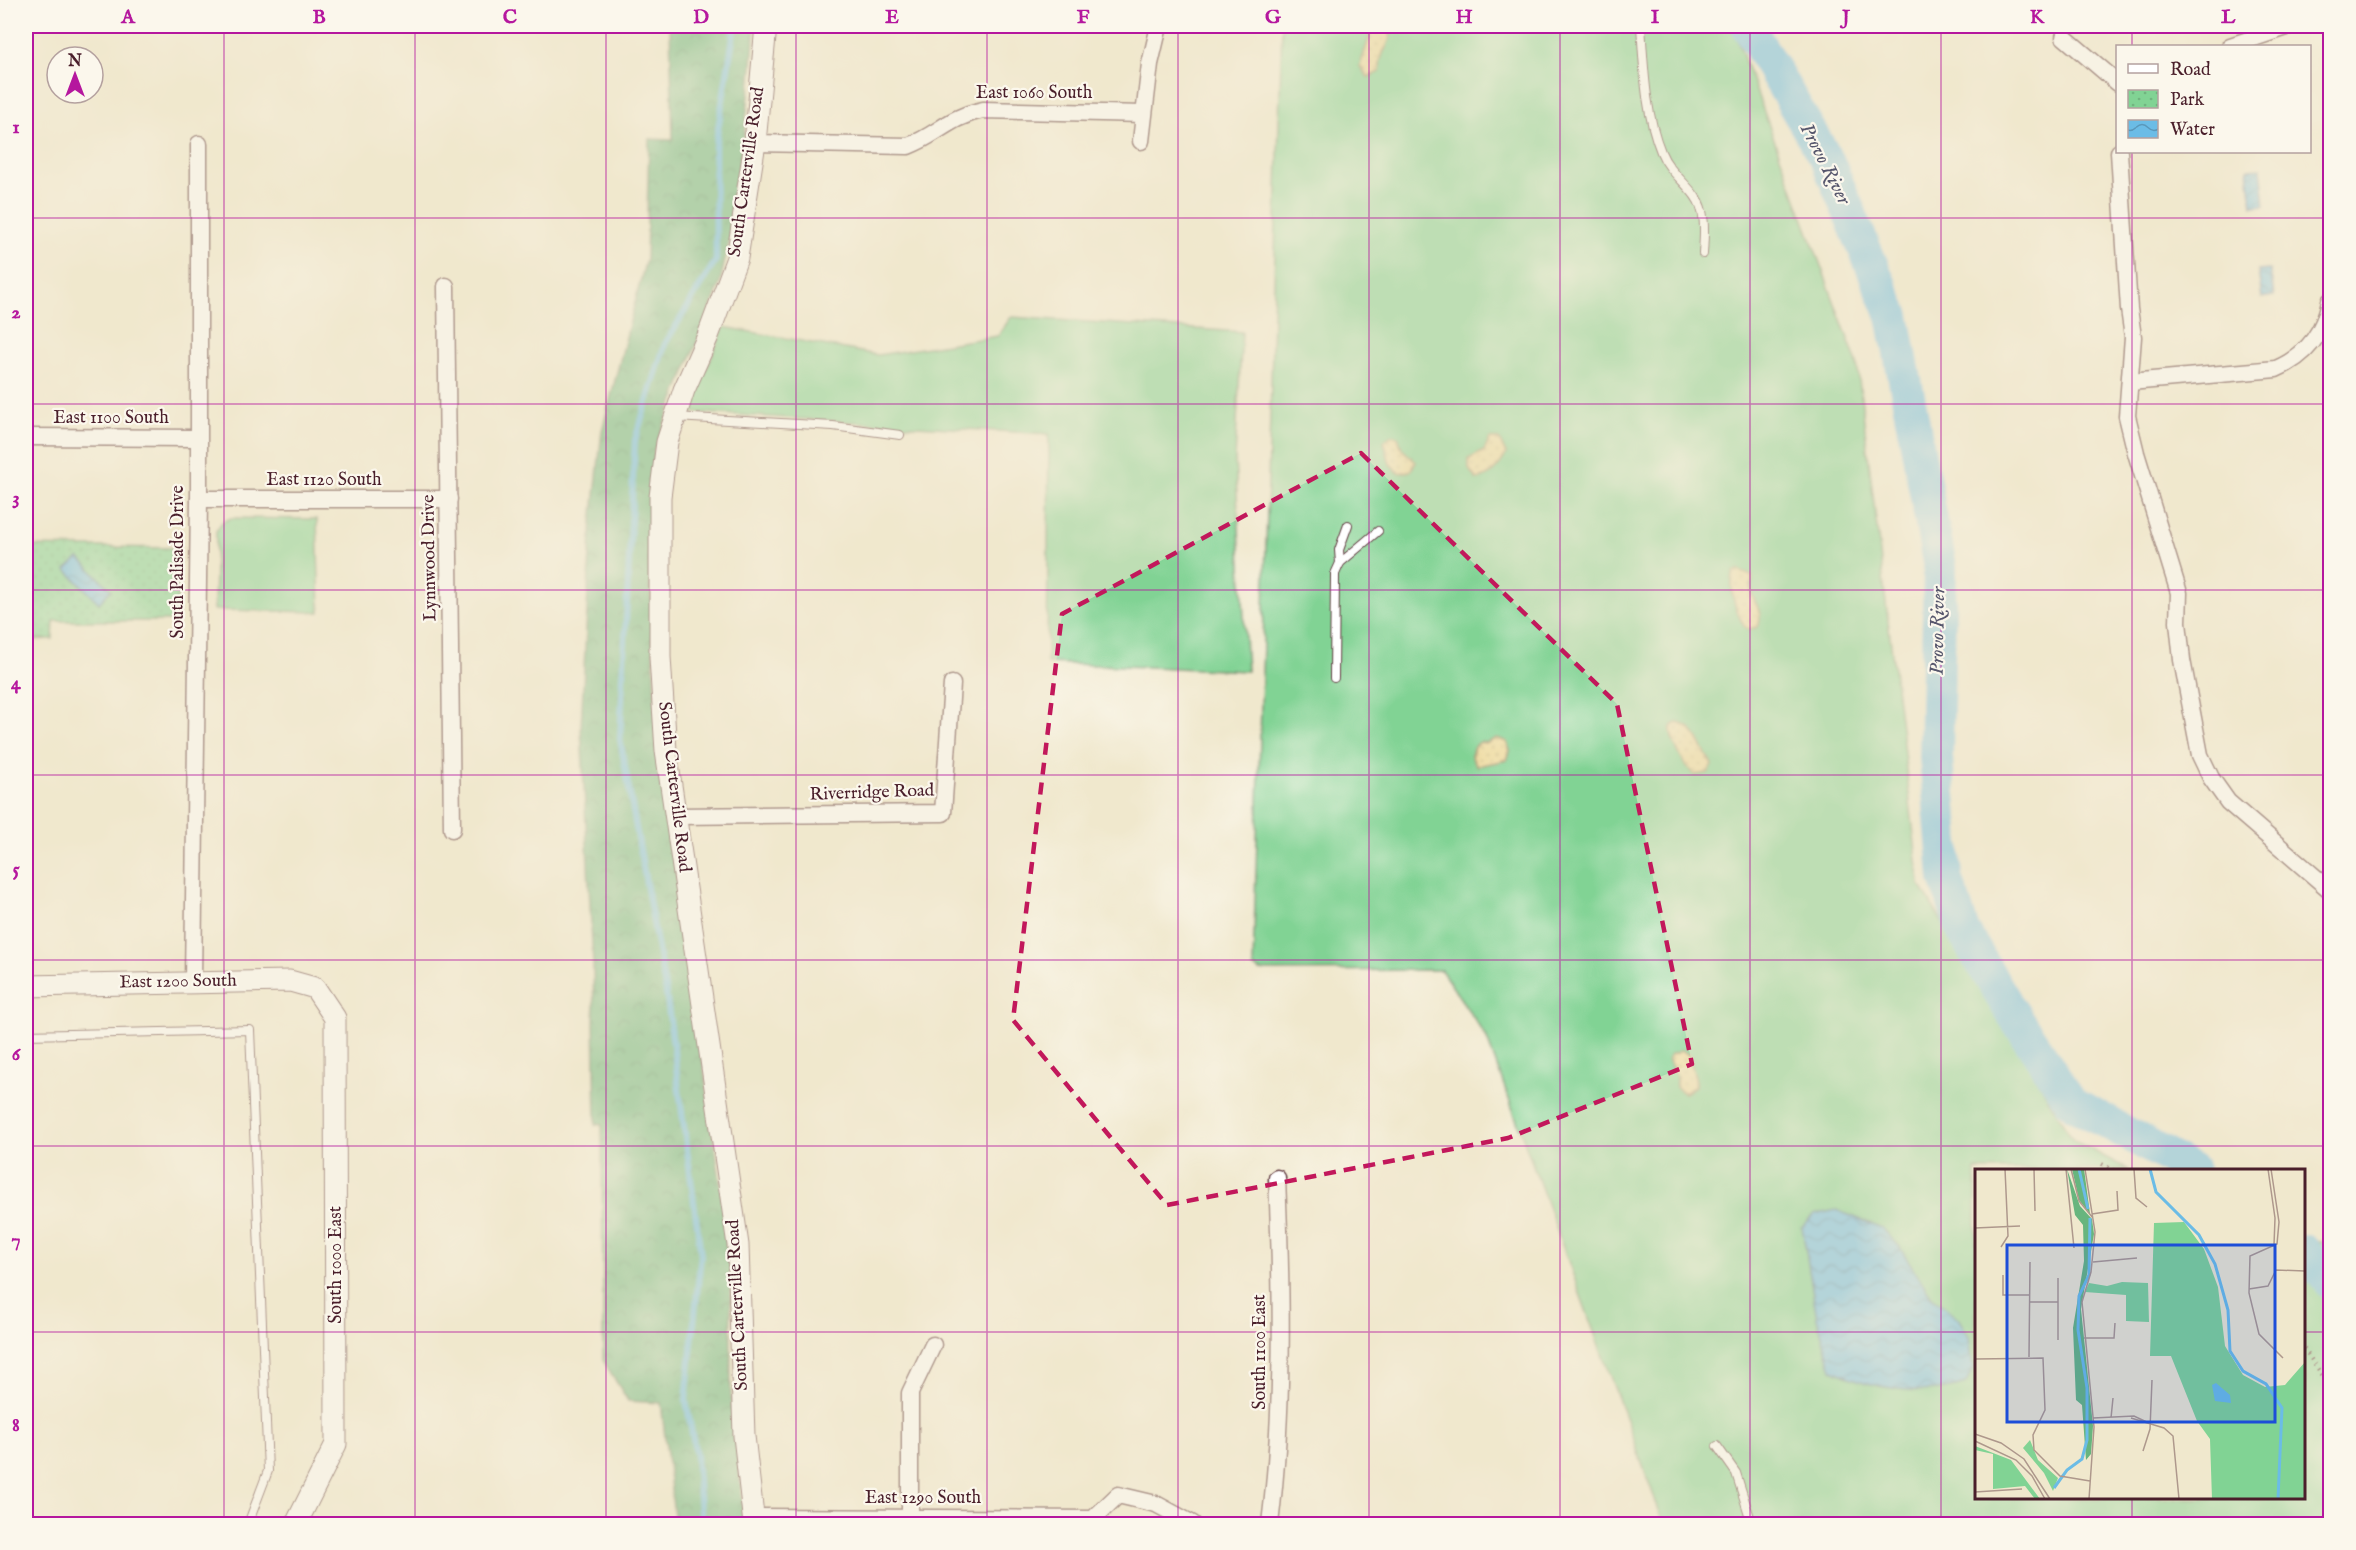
<svg xmlns="http://www.w3.org/2000/svg" width="2356" height="1550" font-family="'IM FELL English',serif">
  <style>
    .green { fill: #81d394; stroke: #667960; stroke-width: 1.5 }
    .forest { fill: url(#forest-crowns); stroke: #596a54; stroke-width: 1.5 }
    .sand { fill: url(#sand-dots); stroke: #9c7c64; stroke-width: 1.5 }
    .park { fill: url(#park-dots); stroke: #667960; stroke-width: 1.5 }
    .water { fill: url(#water-waves); stroke: #5a6e88; stroke-width: 1.5 }
    .lines { fill: none; stroke-linecap: round; stroke-linejoin: round }
    .stream { stroke: #6bbce6; stroke-width: 6 }
    .river { stroke: #6bbce6; stroke-width: 34 }
    .service-casing { stroke: #633d43; stroke-width: 10 }
    .minor-casing { stroke: #633d43; stroke-width: 19 }
    .tertiary-casing { stroke: #633d43; stroke-width: 23 }
    .path { stroke: #633d43; stroke-width: 4; stroke-dasharray: 1.5 4.5; stroke-linecap: butt }
    .service { stroke: #fff; stroke-width: 8 }
    .minor { stroke: #fff; stroke-width: 16 }
    .tertiary { stroke: #fff; stroke-width: 21 }
    .marked { fill: none; stroke: #c2185b; stroke-width: 4.5; stroke-dasharray: 12 8; stroke-linejoin: round }
    .grid { fill: none; stroke: #b5179e; stroke-width: 1.5; stroke-opacity: 0.55 }
    .labels { text-anchor: middle; dominant-baseline: central; stroke-width: 4.5; stroke-linejoin: round; paint-order: stroke }
    .street-label { font-size: 18px; fill: #4a1f2b; stroke: #fbf7ec }
    .water-label { font-size: 20px; font-style: italic; fill: #56566c; stroke: #fbf7ec }
    .inset-river { fill: none; stroke: #6bbce6; stroke-width: 3 }
    .inset-road { fill: none; stroke: #ae988c; stroke-width: 1.5 }
    .view { fill: #1d4ed8; fill-opacity: 0.15; stroke: #1d4ed8; stroke-width: 3 }
    .inset-edge { fill: none; stroke: #4a1f2b; stroke-width: 3 }
    .neatline { fill: none; stroke: #b5179e; stroke-width: 2 }
    .grid-label { font-size: 20px; text-anchor: middle; font-weight: bold; fill: #b5179e }
  </style>
  <defs>
    <pattern id="forest-crowns" width="20" height="18" patternUnits="userSpaceOnUse" patternTransform="scale(1.5)"><rect width="20" height="18" fill="#68b57e"/><path d="M2 6a3 3 0 1 1 6 0M12 15a3 3 0 1 1 6 0" fill="none" stroke="#589367"/></pattern>
    <pattern id="sand-dots" width="8" height="8" patternUnits="userSpaceOnUse" patternTransform="scale(1.5)"><rect width="8" height="8" fill="#eeda9e"/><path d="M2 2h.1M6 6h.1" fill="none" stroke="#cebb88" stroke-width="1.8" stroke-linecap="round"/></pattern>
    <pattern id="park-dots" width="8" height="8" patternUnits="userSpaceOnUse" patternTransform="scale(1.5)"><rect width="8" height="8" fill="#81d394"/><path d="M2 2h.1M6 6h.1" fill="none" stroke="#71b580" stroke-width="1.8" stroke-linecap="round"/></pattern>
    <pattern id="water-waves" width="16" height="10" patternUnits="userSpaceOnUse" patternTransform="scale(1.5)"><rect width="16" height="10" fill="#6bbce6"/><path d="M0 5q4-4 8 0t8 0" fill="none" stroke="#5a98bb"/></pattern>
  </defs>
  <rect width="100%" height="100%" fill="#fbf7ec"/>
  <filter id="ink" filterUnits="userSpaceOnUse"><feTurbulence type="fractalNoise" baseFrequency=".0167" numOctaves="2"/><feDisplacementMap in="SourceGraphic" scale="12" xChannelSelector="R" yChannelSelector="G"/><feConvolveMatrix kernelMatrix="1 2 1 2 8 2 1 2 1" color-interpolation-filters="sRGB"/></filter>
  <filter id="wash" filterUnits="userSpaceOnUse"><feTurbulence type="fractalNoise" baseFrequency=".008" numOctaves="4" result="noise"/><feDisplacementMap in="SourceGraphic" scale="24" xChannelSelector="R" yChannelSelector="G"/><feGaussianBlur stdDeviation="1.35" result="paint"/><feColorMatrix in="noise" values="0 0 0 0 0 0 0 0 0 0 0 0 0 0 0 0 0 1.4 0 .05"/><feComposite in="paint" operator="in"/></filter>
  <g filter="url(#wash)">
    <rect width="100%" height="100%" fill="#f0e8cd"/>
    <!-- green -->
    <g class="green">
      <polygon points="1282,26 1728,26 1735,34 1857,363 1920,885 2073,1140 2129,1170 1976,1170 1976,1498 2304,1498 2304,1243 2330,1241 2330,1524 1664,1524 1486,1036 1441,970 1260,971 1253,967"/>
      <polygon points="1011,317 1242,332 1235,459 1247,671 1047,663 1049,434 688,412 724,327 878,355 998,336"/>
      <polygon points="231,518 317,519 320,612 214,610 216,531 222,522"/>
    </g>
    <!-- forest -->
    <polygon class="forest" points="670,26 755,26 751,79 733,225 719,287 654,450 649,555 657,743 731,1256 731,1397 745,1524 675,1524 661,1403 628,1401 603,1360 602,1124 596,1125 593,965 581,727 591,531 602,431 646,259 649,139 673,140"/>
    <!-- sand -->
    <g class="sand">
      <path d="M 1373,26 L 1389,26 C 1395,41 1382,48 1380,63 C 1380,66 1380,69 1380,72 L 1368,77 L 1360,66 Z"/>
      <polygon points="1392,435 1398,437 1402,449 1416,462 1410,471 1399,473 1390,464 1384,441"/>
      <path d="M 1490,439 L 1499,439 L 1506,454 C 1501,465 1489,479 1476,479 L 1469,469 L 1469,459 L 1484,451 Z"/>
      <path d="M 1739,571 L 1752,576 C 1753,582 1750,591 1752,595 C 1757,606 1763,614 1758,627 L 1748,629 L 1744,626 C 1736,612 1728,588 1734,572 Z"/>
      <path d="M 1677,723 C 1693,726 1698,738 1704,751 C 1706,756 1710,759 1712,765 L 1708,773 L 1694,775 C 1685,765 1669,740 1671,727 Z"/>
      <polygon points="1497,738 1507,742 1510,751 1507,760 1477,766 1471,756 1474,747 1480,742 1487,743"/>
      <path d="M 1682,1050 L 1690,1056 C 1690,1067 1697,1075 1696,1086 L 1684,1093 L 1676,1087 L 1676,1075 L 1668,1059 L 1670,1055 Z"/>
    </g>
    <!-- park -->
    <polygon class="park" points="26,546 178,548 177,621 54,621 53,639 26,640"/>
    <!-- water -->
    <g class="water">
      <polygon points="2261,168 2265,205 2252,206 2248,169"/>
      <polygon points="2270,270 2274,296 2262,298 2258,271"/>
      <polygon points="79,558 111,590 99,603 66,570"/>
      <path d="M 1836,1210 L 1882,1228 L 1899,1246 L 1931,1296 L 1958,1318 L 1969,1336 L 1973,1367 L 1966,1384 C 1925,1398 1870,1388 1832,1370 L 1817,1318 L 1802,1227 L 1814,1215 Z"/>
    </g>
    <g class="lines">
      <!-- stream -->
      <polyline class="stream" points="701,1524 696,1456 686,1400 701,1255 667,999 620,739 635,440 665,344 716,260 715,147 735,26"/>
      <!-- river -->
      <g class="river">
        <polyline points="1748,26 1828,162 1893,316 1940,567 1936,757 1946,878 1963,931 2006,1003 2071,1102 2192,1170"/>
        <polyline points="2304,1251 2330,1282"/>
      </g>
    </g>
  </g>
  <g filter="url(#ink)">
    <g class="lines">
      <!-- service casing -->
      <g class="service-casing">
        <g id="service">
          <path d="M 1641,26 C 1644,67 1645,113 1661,152 C 1668,170 1684,181 1695,196 C 1707,212 1704,235 1703,254"/>
          <polyline points="2058,26 2064,37"/>
          <polyline points="675,417 833,426 900,435"/>
          <polyline points="1340,563 1339,550 1348,525"/>
          <polyline points="1334,678 1335,574 1340,563 1378,531"/>
          <polyline points="26,1035 250,1030 268,1471 248,1524"/>
          <polyline points="1717,1446 1736,1473 1752,1524"/>
        </g>
      </g>
      <!-- minor casing -->
      <g class="minor-casing">
        <g id="minor">
          <polyline points="2064,37 2118,83"/>
          <polyline points="2230,46 2290,26"/>
          <polyline points="1141,141 1150,64 1159,26"/>
          <path d="M 755,143 L 908,146 C 938,135 948,117 983,110 L 1143,114"/>
          <polyline points="2119,152 2129,309 2133,337 2127,416 2136,453 2179,593 2178,622 2182,660 2200,755 2211,778 2228,802 2330,890"/>
          <polyline points="446,286 452,829"/>
          <path d="M 2130,382 L 2276,369 C 2306,356 2324,333 2330,301"/>
          <polyline points="26,437 197,438"/>
          <polyline points="199,499 449,499"/>
          <polyline points="677,816 943,813 952,684"/>
          <polyline points="193,981 199,499 199,144"/>
          <polyline points="752,1517 1093,1519 1118,1495 1156,1504 1193,1524"/>
          <polyline points="910,1517 910,1393 933,1345"/>
          <path d="M 1270,1524 C 1284,1410 1282,1294 1277,1178"/>
        </g>
      </g>
      <!-- tertiary casing -->
      <g class="tertiary-casing">
        <g id="tertiary">
          <polyline points="26,986 290,981 315,988 335,1018 336,1444 296,1524"/>
          <polyline points="754,1524 744,1436 738,1245 666,751 660,657 660,497 667,442 684,390 708,336 737,258 755,143 766,26"/>
        </g>
      </g>
      <!-- path -->
      <g class="path">
        <polyline points="2102,1164 2113,1170"/>
        <polyline points="2304,1349 2325,1379 2330,1392"/>
      </g>
      <!-- service -->
      <use href="#service" class="service"/>
      <!-- minor -->
      <use href="#minor" class="minor"/>
      <!-- tertiary -->
      <use href="#tertiary" class="tertiary"/>
    </g>
  </g>
  <!-- marked area -->
  <path d="M0 0H2356V1550H0ZM 1361,453 L 1617,704 L 1692,1064 L 1508,1138 L 1167,1205 L 1013,1020 L 1062,614 Z" fill="#f0e8cd" fill-opacity=".55" fill-rule="evenodd"/>
  <path class="marked" d="M 1361,453 L 1617,704 L 1692,1064 L 1508,1138 L 1167,1205 L 1013,1020 L 1062,614 Z"/>
  <!-- grid -->
  <path class="grid" d="M 224,26 L 224,1524M 415,26 L 415,1524M 606,26 L 606,1524M 796,26 L 796,1524M 987,26 L 987,1524M 1178,26 L 1178,1524M 1369,26 L 1369,1524M 1560,26 L 1560,1524M 1750,26 L 1750,1524M 1941,26 L 1941,1524M 2132,26 L 2132,46M 2132,152 L 2132,1170M 26,218 L 2330,218M 26,404 L 2330,404M 26,590 L 2330,590M 26,775 L 2330,775M 26,960 L 2330,960M 26,1146 L 2330,1146M 26,1332 L 1976,1332M 2304,1332 L 2330,1332M 2132,1498 L 2132,1524"/>
  <g class="labels">
    <!-- street labels -->
    <g class="street-label">
      <text x="1034" y="93">East 1060 South</text>
      <text transform="translate(747 172) rotate(-82)">South Carterville Road</text>
      <text x="111" y="418">East 1100 South</text>
      <text x="324" y="480">East 1120 South</text>
      <text transform="translate(430 558) rotate(-91)">Lynnwood Drive</text>
      <text transform="translate(178 562) rotate(-90)">South Palisade Drive</text>
      <text transform="translate(674 787) rotate(83)">South Carterville Road</text>
      <text transform="translate(872 793) rotate(-2)">Riverridge Road</text>
      <text transform="translate(178 982) rotate(-1)">East 1200 South</text>
      <text transform="translate(336 1265) rotate(-90)">South 1000 East</text>
      <text transform="translate(738 1305) rotate(-93)">South Carterville Road</text>
      <text transform="translate(1260 1352) rotate(-90)">South 1100 East</text>
      <text x="923" y="1498">East 1290 South</text>
    </g>
    <!-- water labels -->
    <g class="water-label">
      <text transform="translate(1825 164) rotate(63)">Provo River</text>
      <text transform="translate(1938 631) rotate(-89)">Provo River</text>
    </g>
  </g>
  <!-- overview -->
  <g transform="translate(1975 1169)">
    <rect width="330" height="330" fill="#f0e8cd"/>
    <path d="M 209,53 L 229,80 L 243,118 L 250,177 L 268,206 L 290,218 L 310,216 L 330,193 L 330,330 L 237,330 L 235,270 L 222,252 L 196,187 L 175,187 L 179,54 ZM 147,113 L 173,114 L 174,153 L 151,152 L 151,126 L 110,123 L 114,114 L 132,117 ZM 55,271 L 63,291 L 83,309 L 78,322 L 69,304 L 48,279 ZM 0,277 L 36,291 L 65,330 L 60,330 L 50,317 L 18,320 L 18,285 L 0,281 Z" fill="#81d394"/>
    <path d="M 92,0 L 105,37 L 117,50 L 119,65 L 106,140 L 118,257 L 116,285 L 111,291 L 107,236 L 101,231 L 98,159 L 109,92 L 108,56 L 100,46 ZM 97,0 L 109,0 L 115,45 L 104,31 Z" fill="#68b57e"/>
    <path d="M 241,214 L 255,226 L 256,234 L 240,232 L 237,216 Z" fill="#6bbce6"/>
    <path class="inset-river" d="M 104,0 L 113,40M 175,0 L 181,23 L 224,66 L 240,95 L 253,141 L 255,182 L 268,202 L 291,215 L 307,239 L 303,330M 79,319 L 92,301 L 107,290 L 112,271 L 112,219 L 103,161 L 104,127 L 114,106 L 115,49"/>
    <path class="inset-road" d="M 59,0 L 60,42M 91,0 L 99,79M 96,0 L 104,32 L 118,49M 110,0 L 120,63 L 116,103 L 107,133 L 119,258 L 114,330M 159,0 L 161,29 L 172,38M 293,0 L 300,49 L 299,76M 296,0 L 304,53 L 302,75 L 275,87 L 274,124 L 284,165 L 308,189M 117,45 L 143,41 L 142,22M 0,59 L 45,57M 26,78 L 33,67 L 30,0M 118,93 L 162,89M 28,106 L 28,126 L 54,126M 83,109 L 83,171M 274,120 L 293,117 L 301,101 L 330,102M 55,133 L 83,133M 109,169 L 139,169 L 140,154M 54,188 L 55,93M 0,190 L 68,189 L 70,241 L 58,266 L 59,281 L 85,307 L 115,312M 118,249 L 159,247 L 176,255M 136,249 L 138,229M 156,249 L 189,259 L 198,267 L 204,330M 0,265 L 26,274 L 49,290 L 75,330M 0,272 L 41,291 L 57,307 L 70,330M 168,282 L 175,260 L 177,211M 0,323 L 47,320"/>
    <path class="view" d="M 32,76 L 300,76 L 300,253 L 32,253 Z"/>
    <rect width="330" height="330" class="inset-edge"/>
  </g>
  <!-- margin -->
  <rect width="2356" height="1550" fill="none" stroke="#fbf7ec" stroke-width="66"/>
  <!-- legend -->
  <rect x="2116" y="45" width="195" height="108" fill="#fbf7ec" stroke="#b4a19f" stroke-width="1.5"/>
  <rect x="2128" y="64" width="30" height="9" fill="#ffffff" stroke="#b4a19f" stroke-width="1.5"/>
  <text x="2170" y="75" font-size="18" fill="#4a1f2b">Road</text>
  <rect x="2128" y="90" width="30" height="18" fill="url(#park-dots)" stroke="#b4a19f" stroke-width="1.5"/>
  <text x="2170" y="105" font-size="18" fill="#4a1f2b">Park</text>
  <rect x="2128" y="120" width="30" height="18" fill="url(#water-waves)" stroke="#b4a19f" stroke-width="1.5"/>
  <text x="2170" y="135" font-size="18" fill="#4a1f2b">Water</text>
  <!-- north arrow -->
  <g transform="translate(75 75)"><circle r="28" fill="#fbf7ec" stroke="#b4a19f" stroke-width="1.5"/>
  <path d="M0-4.5L10 22L0 15L-10 22Z" fill="#b5179e"/>
  <text y="-9" font-size="16" font-weight="bold" text-anchor="middle" fill="#4a1f2b">N</text>
  </g>
  <rect x="33" y="33" width="2290" height="1484" class="neatline"/>
  <g class="grid-label">
    <text x="128" y="23">A</text>
    <text x="319" y="23">B</text>
    <text x="510" y="23">C</text>
    <text x="701" y="23">D</text>
    <text x="892" y="23">E</text>
    <text x="1083" y="23">F</text>
    <text x="1273" y="23">G</text>
    <text x="1464" y="23">H</text>
    <text x="1655" y="23">I</text>
    <text x="1846" y="23">J</text>
    <text x="2037" y="23">K</text>
    <text x="2228" y="23">L</text>
    <text x="16" y="133">1</text>
    <text x="16" y="318">2</text>
    <text x="16" y="504">3</text>
    <text x="16" y="689">4</text>
    <text x="16" y="875">5</text>
    <text x="16" y="1060">6</text>
    <text x="16" y="1246">7</text>
    <text x="16" y="1431">8</text>
  </g>
</svg>
